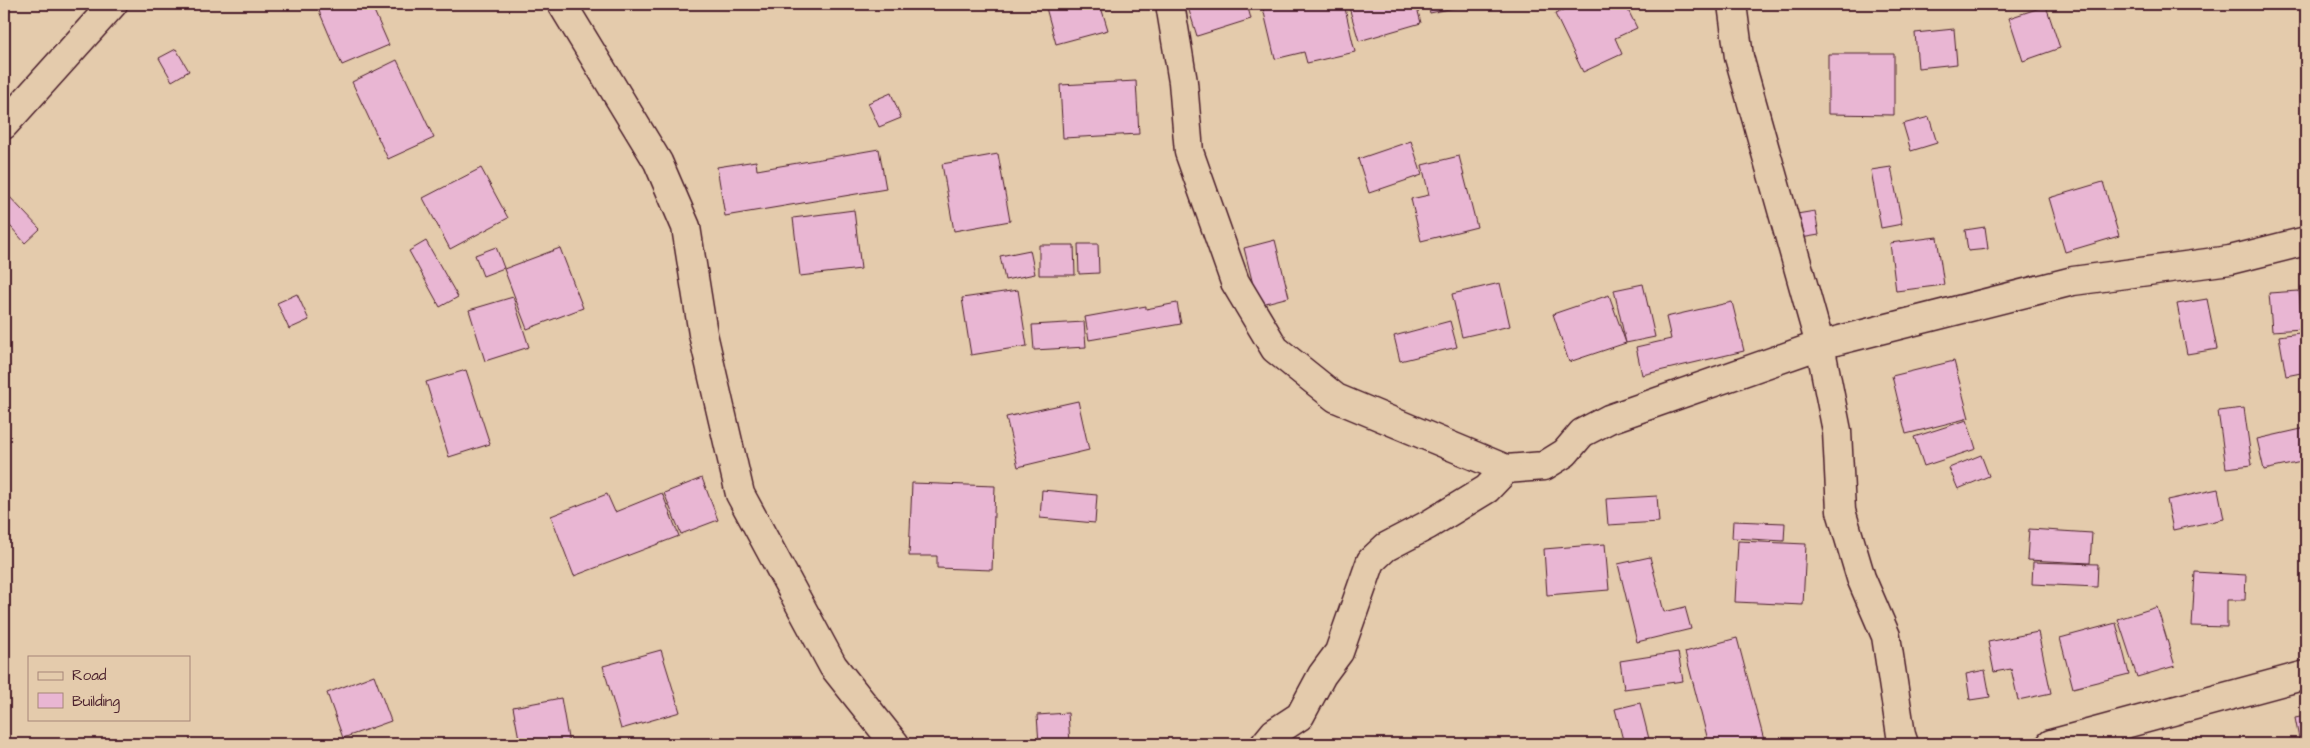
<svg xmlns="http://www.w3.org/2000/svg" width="2310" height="748" font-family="'Architects Daughter',sans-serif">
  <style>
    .building { fill: #e9b6d3; stroke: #4a1f2b }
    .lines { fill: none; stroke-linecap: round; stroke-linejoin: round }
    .minor-casing { stroke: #4a1f2b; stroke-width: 31 }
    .secondary-casing { stroke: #4a1f2b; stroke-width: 31 }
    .minor { stroke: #e4cbac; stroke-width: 28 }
    .secondary { stroke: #e4cbac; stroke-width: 28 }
  </style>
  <rect width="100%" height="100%" fill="#e4cbac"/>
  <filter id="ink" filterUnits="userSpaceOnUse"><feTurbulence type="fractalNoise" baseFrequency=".02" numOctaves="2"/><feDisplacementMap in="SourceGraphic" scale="10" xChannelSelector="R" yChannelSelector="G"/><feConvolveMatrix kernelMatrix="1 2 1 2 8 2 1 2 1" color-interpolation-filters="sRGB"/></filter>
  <g filter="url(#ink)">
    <!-- building -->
    <g class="building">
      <polygon points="316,4 371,4 389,45 342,65"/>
      <polygon points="1045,4 1100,4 1108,30 1056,44"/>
      <polygon points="1187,4 1247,4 1251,19 1197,36"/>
      <polygon points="1262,4 1344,4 1355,52 1307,63 1304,52 1275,59"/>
      <polygon points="1348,4 1416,4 1421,23 1359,41"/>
      <polygon points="1428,4 1473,4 1430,13"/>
      <polygon points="1577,4 1625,4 1637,28 1615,38 1622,54 1583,72 1555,14"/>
      <polygon points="2046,6 2060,48 2023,61 2009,18"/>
      <polygon points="1954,29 1957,64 1918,68 1915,33"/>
      <polygon points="176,49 189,71 172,81 159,58"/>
      <polygon points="1828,54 1894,54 1894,115 1828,114"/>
      <polygon points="397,60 434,138 388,159 352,82"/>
      <polygon points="1136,81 1139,134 1063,138 1060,85"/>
      <polygon points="891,93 901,118 879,127 868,103"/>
      <polygon points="1929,117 1937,143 1911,151 1903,124"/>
      <polygon points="1411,141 1422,175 1369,193 1358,159"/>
      <polygon points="879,149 886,189 725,216 717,167 756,161 757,170"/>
      <polygon points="998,154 1010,221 954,231 942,164"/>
      <polygon points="1459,156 1477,227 1421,241 1411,199 1429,195 1422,165"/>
      <polygon points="1891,167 1902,224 1881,228 1871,170"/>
      <polygon points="481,168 508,218 450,249 423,198"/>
      <polygon points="2103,182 2119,236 2065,252 2049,198"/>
      <polygon points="6,193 40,229 25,243 4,219 4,195"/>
      <polygon points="854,210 861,269 800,276 793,218"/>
      <polygon points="1815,211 1819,235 1795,239 1791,215"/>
      <polygon points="1985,227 1988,249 1968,251 1965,230"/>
      <polygon points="1937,237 1944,285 1896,291 1890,243"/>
      <polygon points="1275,240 1289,297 1258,305 1244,248"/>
      <polygon points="426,241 458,297 440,307 409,251"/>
      <polygon points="1078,244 1098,244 1099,273 1079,274"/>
      <polygon points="1039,245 1074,245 1075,275 1039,275"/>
      <polygon points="496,247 504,268 483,276 475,255"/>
      <polygon points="560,248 583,308 527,329 504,269"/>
      <polygon points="1030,250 1035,274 1005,280 1000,256"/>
      <polygon points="1500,283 1510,326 1462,337 1452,294"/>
      <polygon points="1643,284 1655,337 1626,343 1614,290"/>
      <polygon points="1018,290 1027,346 971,355 962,298"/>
      <polygon points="2299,291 2302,329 2272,331 2269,293"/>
      <polygon points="297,294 309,320 289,329 277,303"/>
      <polygon points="1609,295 1626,343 1569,362 1553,314"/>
      <polygon points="513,297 529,347 485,361 469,310"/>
      <polygon points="2207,299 2217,349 2187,354 2177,304"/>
      <polygon points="1732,302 1744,351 1642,375 1636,347 1671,339 1666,317"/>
      <polygon points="1177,303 1181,324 1089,340 1085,317 1146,306 1146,309"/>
      <polygon points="1450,321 1457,347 1400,361 1394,336"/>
      <polygon points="1084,322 1086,347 1034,350 1032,325"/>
      <polygon points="2306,332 2306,372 2286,376 2279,336"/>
      <polygon points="1954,361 1969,418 1906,434 1892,376"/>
      <polygon points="466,370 490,444 449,457 426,382"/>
      <polygon points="1078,401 1089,450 1018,467 1006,417"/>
      <polygon points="2244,408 2252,465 2226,468 2218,411"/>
      <polygon points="1967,420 1976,449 1924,466 1914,437"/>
      <polygon points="2306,428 2306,461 2264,470 2257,439"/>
      <polygon points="1981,455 1989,476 1958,489 1949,468"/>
      <polygon points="702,478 718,520 681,534 664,493"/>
      <polygon points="912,483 995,486 992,570 937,568 937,556 909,556"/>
      <polygon points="2218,489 2224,519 2173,530 2167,500"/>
      <polygon points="1042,490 1097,495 1095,523 1040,518"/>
      <polygon points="662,493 679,536 574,576 551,516 607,494 615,512"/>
      <polygon points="1657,496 1659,522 1608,525 1606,499"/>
      <polygon points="1733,521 1785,523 1784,541 1732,538"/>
      <polygon points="2029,529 2092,533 2090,563 2027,560"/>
      <polygon points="1738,541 1806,544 1803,605 1735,602"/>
      <polygon points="1605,544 1609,590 1547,595 1544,549"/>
      <polygon points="1650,557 1664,612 1685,607 1691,629 1637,642 1618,564"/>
      <polygon points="2033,562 2098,564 2097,587 2032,584"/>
      <polygon points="2195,572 2246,575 2245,600 2227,600 2227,627 2192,626"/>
      <polygon points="2157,607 2175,666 2137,677 2118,619"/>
      <polygon points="2116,623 2129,674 2073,688 2060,638"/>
      <polygon points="2038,632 2051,693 2018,700 2011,669 1994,672 1988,642"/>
      <polygon points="1737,638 1765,744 1709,744 1685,652"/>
      <polygon points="661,650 680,712 621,729 603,666"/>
      <polygon points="1678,652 1683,681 1624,689 1620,661"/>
      <polygon points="1985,670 1990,697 1970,700 1966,674"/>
      <polygon points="374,675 391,721 343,738 327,693"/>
      <polygon points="561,698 569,744 520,744 513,707"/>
      <polygon points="1640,703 1649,739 1624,744 1615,709"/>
      <polygon points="1068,713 1070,744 1039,744 1037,715"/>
      <polygon points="2306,716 2306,744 2300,744 2295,718"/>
    </g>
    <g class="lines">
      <!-- minor casing -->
      <g class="minor-casing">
        <g id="minor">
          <polyline points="562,4 658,162 686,227 703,334 740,494 833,666 895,744"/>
          <polyline points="1170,4 1183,82 1189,152 1235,282 1275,349 1336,398 1506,469 1544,466 1565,453 1582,433 1609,419 1820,345 2073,281 2230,260 2306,241"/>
          <polyline points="1732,4 1739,57 1820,345 1837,431 1841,511 1861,578 1886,636 1901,735 1904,744"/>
          <polyline points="1265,744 1274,733 1300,716 1322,675 1339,652 1371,561 1386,547 1428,525 1487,489 1506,469"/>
          <polyline points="2051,744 2306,675"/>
        </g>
      </g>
      <!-- secondary casing -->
      <g class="secondary-casing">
        <polyline id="secondary" points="4,125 113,4"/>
      </g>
      <!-- minor -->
      <use href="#minor" class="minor"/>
      <!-- secondary -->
      <use href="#secondary" class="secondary"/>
    </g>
  </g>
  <!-- margin -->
  <rect width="2310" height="748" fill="none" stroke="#e4cbac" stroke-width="20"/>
  <rect x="10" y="10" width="2290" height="728" fill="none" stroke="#4a1f2b" stroke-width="2" filter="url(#ink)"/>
  <!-- legend -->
  <rect x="28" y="656" width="162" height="65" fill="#e4cbac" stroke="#a68678"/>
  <rect x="38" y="672" width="25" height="8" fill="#e4cbac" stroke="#a68678"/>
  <text x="72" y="680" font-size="15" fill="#4a1f2b">Road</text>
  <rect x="38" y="693" width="25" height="15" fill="#e9b6d3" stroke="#a68678"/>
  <text x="72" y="706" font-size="15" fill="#4a1f2b">Building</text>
</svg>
